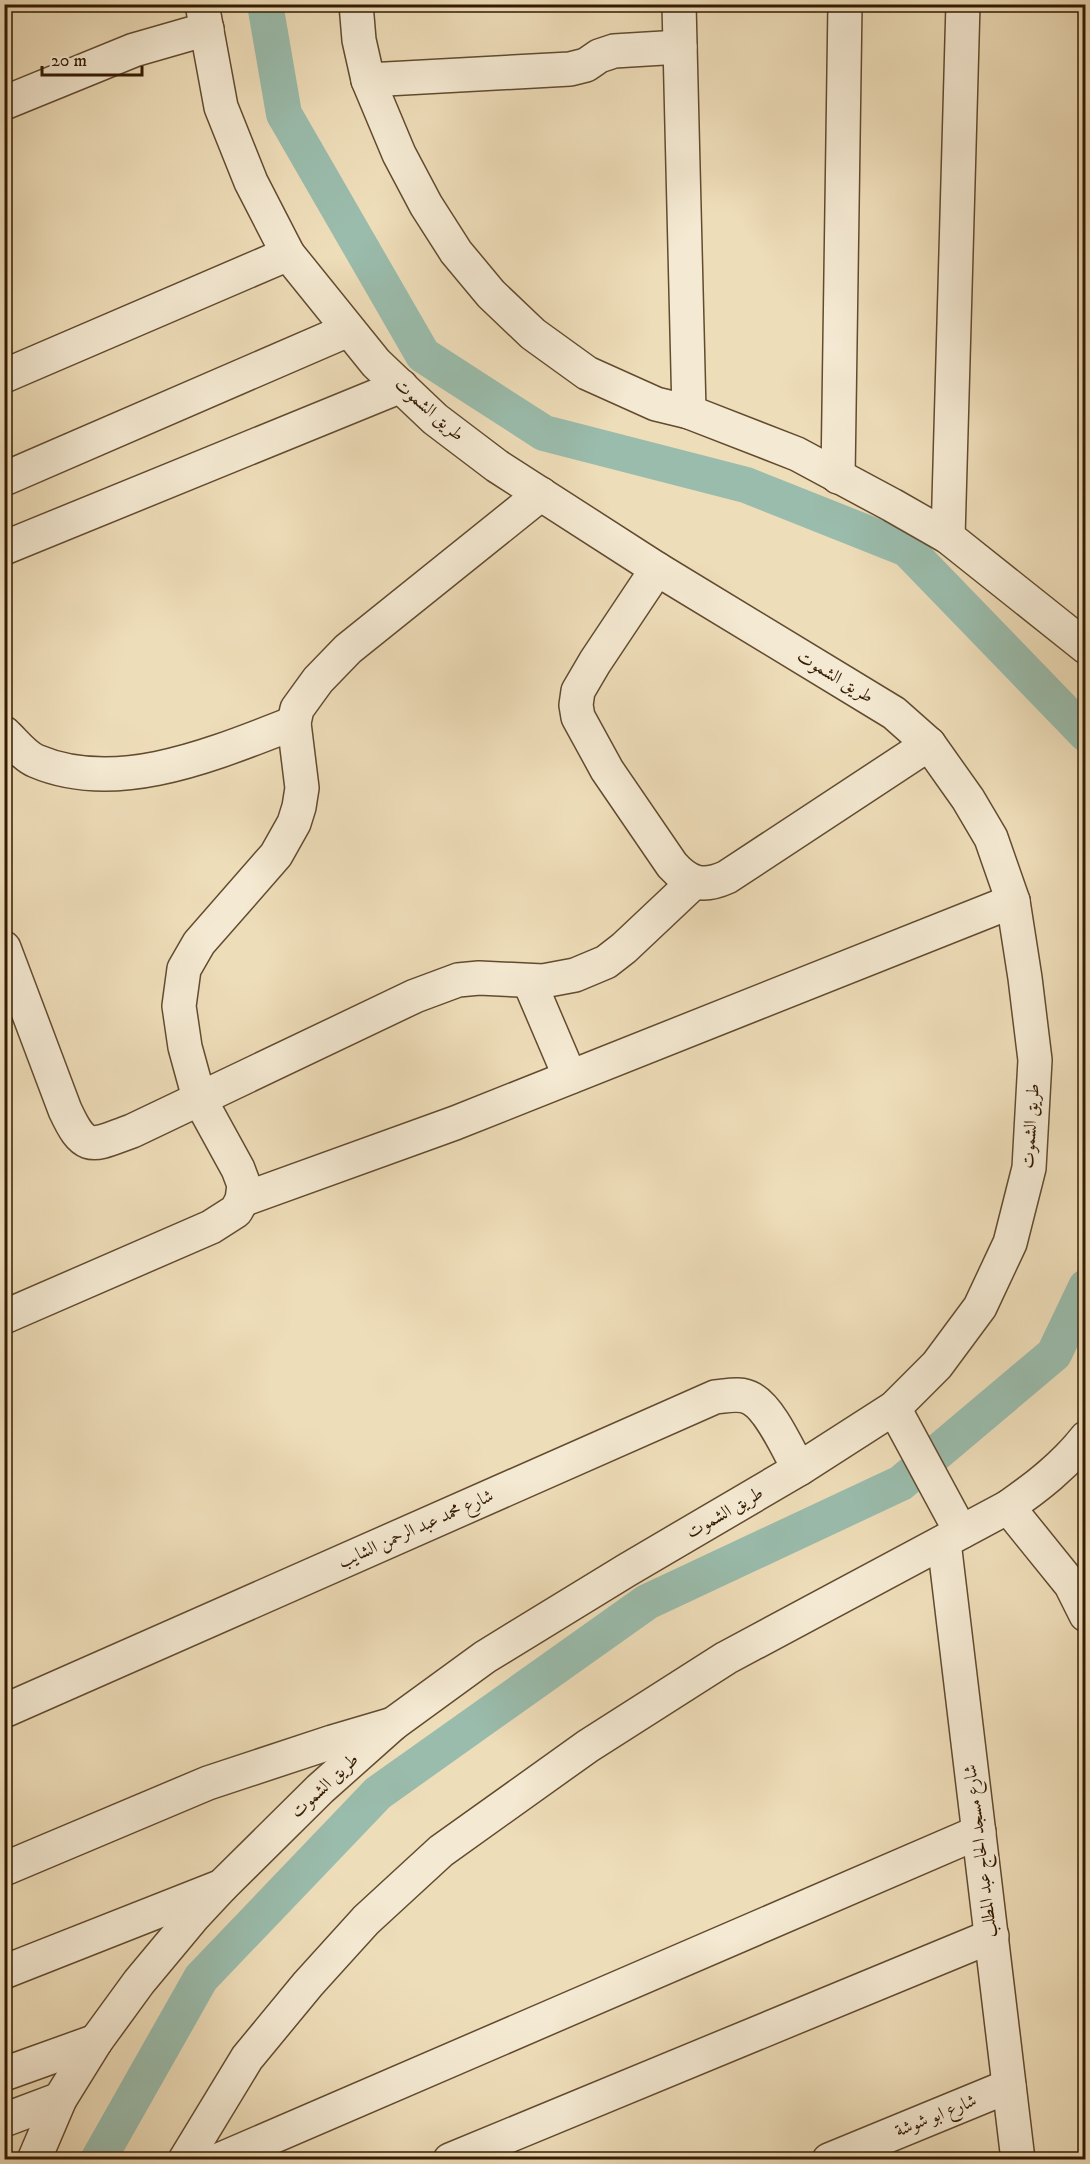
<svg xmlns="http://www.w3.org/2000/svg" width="1090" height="2164" font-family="'IM FELL DW Pica',Amiri,serif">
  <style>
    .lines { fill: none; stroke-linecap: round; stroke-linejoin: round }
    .canal { stroke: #9abcac; stroke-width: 36 }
    .minor-casing { stroke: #624b2f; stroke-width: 36 }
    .tertiary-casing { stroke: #624b2f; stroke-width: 36 }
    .minor { stroke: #f4e9d2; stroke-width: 33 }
    .tertiary { stroke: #f4e9d2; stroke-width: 33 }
    .labels { text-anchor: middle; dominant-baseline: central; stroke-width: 4.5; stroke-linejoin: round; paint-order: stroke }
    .street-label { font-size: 18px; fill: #331a01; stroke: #f4e9d2 }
  </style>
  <rect width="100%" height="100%" fill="#eeddb9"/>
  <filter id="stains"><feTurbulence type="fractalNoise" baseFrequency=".00333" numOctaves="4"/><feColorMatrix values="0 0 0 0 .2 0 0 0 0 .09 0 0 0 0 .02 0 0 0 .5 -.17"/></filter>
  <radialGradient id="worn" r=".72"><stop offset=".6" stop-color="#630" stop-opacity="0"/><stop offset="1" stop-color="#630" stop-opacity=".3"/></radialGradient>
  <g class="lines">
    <!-- canal -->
    <g class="canal">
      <polyline points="265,4 284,114 423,355 544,433 746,485 907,549 1086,734"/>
      <polyline points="98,2160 201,1978 378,1793 647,1602 901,1483 1054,1354 1086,1287"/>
    </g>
    <!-- minor casing -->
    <g class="minor-casing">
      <g id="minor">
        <polyline points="356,4 359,40 368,80 399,154 426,205 456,252 491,294 533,334 587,373 656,404 689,412 797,454 892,505 948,537 1086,647"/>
        <polyline points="679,4 689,412"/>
        <polyline points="368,80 570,69 586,65 599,56 614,51 680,47"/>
        <polyline points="4,103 134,50 207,29"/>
        <polyline points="4,376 288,254"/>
        <polyline points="838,477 845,4"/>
        <polyline points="4,479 348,330"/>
        <polyline points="948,537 963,4"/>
        <polyline points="4,548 401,386"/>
        <path d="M 657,569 L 595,662 L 578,691 L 576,705 L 578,717 L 607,770 L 672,865 C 689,884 703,888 727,877 L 929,744"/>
        <path d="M 4,733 C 14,742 24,756 36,761 C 118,796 216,753 294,723"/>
        <path d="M 4,948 L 65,1110 C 85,1153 91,1146 132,1131 L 415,996 L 458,980 L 479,978 L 543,981 L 575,975 L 606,962 L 624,948 L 694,882"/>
        <polyline points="529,981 570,1077"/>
        <polyline points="242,1200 455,1123 1013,901"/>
        <polyline points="4,1317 211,1227 236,1211 242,1200 244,1185 238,1169 199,1098 185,1047 179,1006 184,969 199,943 276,855 294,823 299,807 302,788 294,723 297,709 318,680 348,649 541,494"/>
        <polyline points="894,1408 961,1532"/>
        <polyline points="1008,1507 1071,1585 1086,1615"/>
        <polyline points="944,1542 1018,2160"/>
        <path d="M 4,1711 L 715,1397 C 727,1396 741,1392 752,1399 C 771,1410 788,1450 799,1469"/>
        <polyline points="4,1869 208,1783 332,1742 393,1724"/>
        <polyline points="4,1972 222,1886"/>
        <polyline points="4,2074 96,2041"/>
        <polyline points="4,2120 60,2099"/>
        <path d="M 185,2160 L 247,2058 L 308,1984 L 366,1920 L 441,1851 L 588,1746 L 726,1658 L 1008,1507 C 1037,1487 1064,1466 1086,1438"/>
        <polyline points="219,2160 979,1832"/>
        <polyline points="450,2160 992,1936"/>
        <polyline points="829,2160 1009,2086"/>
      </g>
    </g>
    <!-- tertiary casing -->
    <g class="tertiary-casing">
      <polyline id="tertiary" points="34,2160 60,2099 96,2041 139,1982 194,1916 222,1886 320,1789 393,1724 485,1657 627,1570 799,1469 894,1408 937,1365 980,1307 1010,1243 1029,1168 1035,1060 1025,978 1013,901 991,838 968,799 929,744 894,713 657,569 497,466 435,419 376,363 288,254 251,182 221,107 202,4"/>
    </g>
    <!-- minor -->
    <use href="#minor" class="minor"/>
    <!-- tertiary -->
    <use href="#tertiary" class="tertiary"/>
  </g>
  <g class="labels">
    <!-- street labels -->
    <g class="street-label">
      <text transform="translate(429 410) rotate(41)">طريق الشموت</text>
      <text transform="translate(835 677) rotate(31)">طريق الشموت</text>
      <text transform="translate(1031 1126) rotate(-86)">طريق الشموت</text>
      <text transform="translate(725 1513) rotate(-30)">طريق الشموت</text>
      <text transform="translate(416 1529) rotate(-24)">شارع محمد عبد الرحمن الشايب</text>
      <text transform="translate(325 1786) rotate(-43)">طريق الشموت</text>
      <text transform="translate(981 1851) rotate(-97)">شارع مسجد الحاج عبد المطلب</text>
      <text transform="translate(936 2116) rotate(-22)">شارع ابو شوشة</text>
    </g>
  </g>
  <!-- margin -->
  <rect width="1090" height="2164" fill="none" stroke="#eeddb9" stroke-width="24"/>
  <rect x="6" y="6" width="1078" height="2152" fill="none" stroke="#331a01" stroke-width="3"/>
  <rect x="12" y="12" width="1066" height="2140" fill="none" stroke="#331a01" stroke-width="1.5"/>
  <!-- scale -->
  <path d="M42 66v9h100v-9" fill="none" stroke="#331a01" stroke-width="3"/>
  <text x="51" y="66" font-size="18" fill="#331a01" stroke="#f4e9d2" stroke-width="4.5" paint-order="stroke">20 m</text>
  <rect width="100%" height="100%" filter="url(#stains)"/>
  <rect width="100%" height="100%" fill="url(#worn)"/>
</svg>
